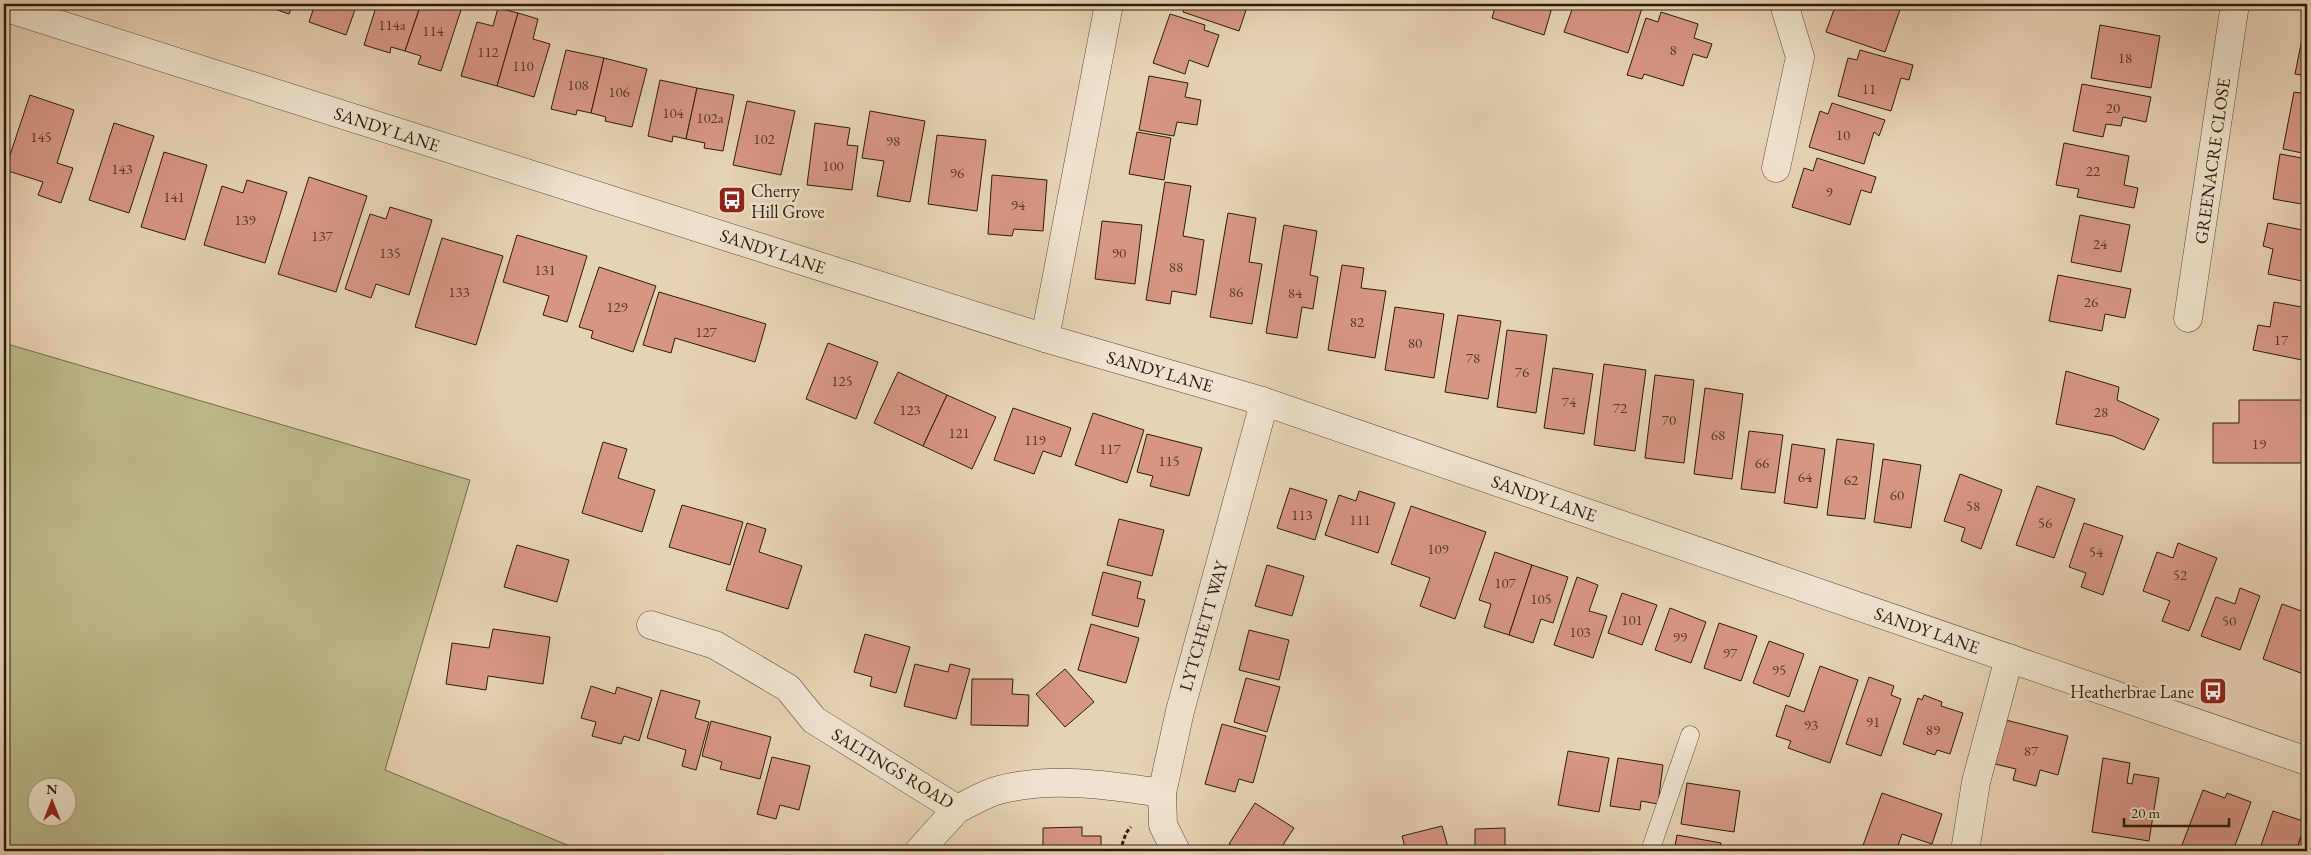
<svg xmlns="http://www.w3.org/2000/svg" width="2311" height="855" font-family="'EB Garamond',serif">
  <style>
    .green { fill: #bbba89; stroke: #746b4a; fill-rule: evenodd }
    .building { fill: #d69684; stroke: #2d1c0c }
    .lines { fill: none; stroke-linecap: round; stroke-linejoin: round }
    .service-casing { stroke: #5b4a36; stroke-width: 19 }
    .minor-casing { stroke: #5b4a36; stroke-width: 29 }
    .path { stroke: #2d1c0c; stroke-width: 3; stroke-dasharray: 4 2.5; stroke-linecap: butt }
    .service { stroke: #efe2ce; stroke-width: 18 }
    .minor { stroke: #efe2ce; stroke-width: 28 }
    .labels { text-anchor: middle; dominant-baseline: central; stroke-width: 5; stroke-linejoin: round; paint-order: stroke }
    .number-label { font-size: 15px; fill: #573a2a }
    .street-label { font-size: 18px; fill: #2d1c0c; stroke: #efe2ce }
    .poi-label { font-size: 18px; fill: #2d1c0c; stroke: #efe2ce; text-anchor: start }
  </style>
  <rect width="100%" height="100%" fill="#e6d2b4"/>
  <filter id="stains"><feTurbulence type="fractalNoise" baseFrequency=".004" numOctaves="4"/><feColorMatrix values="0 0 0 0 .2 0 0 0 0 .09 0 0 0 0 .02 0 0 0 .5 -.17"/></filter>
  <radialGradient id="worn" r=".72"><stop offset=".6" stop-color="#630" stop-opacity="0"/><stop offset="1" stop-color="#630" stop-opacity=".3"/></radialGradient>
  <!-- green -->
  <path class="green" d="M 4,343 L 470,480 L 385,770 L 582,851 L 4,851 ZM 38,788 L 68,788 L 68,818 L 38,818 Z"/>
  <!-- building -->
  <g class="building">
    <polygon points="260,4 293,4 289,14"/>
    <polygon points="315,4 357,4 346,35 309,22"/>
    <polygon points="377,4 421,4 405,51 391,47 390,53 364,45"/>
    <polygon points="421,4 441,4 461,10 441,71 418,64 421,56 405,51"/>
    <polygon points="1186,4 1248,4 1239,31 1183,12"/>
    <polygon points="1496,4 1553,4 1544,35 1492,18"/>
    <polygon points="1574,4 1630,4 1642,8 1628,53 1564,32"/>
    <polygon points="1836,4 1902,4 1885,52 1826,32"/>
    <polygon points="498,8 518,13 497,86 461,76 477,22 493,26"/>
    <polygon points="1661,12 1698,24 1694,38 1712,44 1707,58 1693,54 1683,86 1644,74 1642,79 1627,75 1646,18 1658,22"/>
    <polygon points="518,13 538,19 533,39 550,44 534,97 497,86"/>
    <polygon points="1170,14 1205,25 1204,30 1219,35 1208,67 1189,60 1185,74 1153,63"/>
    <polygon points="2305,24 2307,25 2307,76 2295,74"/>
    <polygon points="2100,25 2160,36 2151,88 2091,78"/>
    <polygon points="566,50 604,58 591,113 577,110 576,115 551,109"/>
    <polygon points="1860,50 1913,65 1909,80 1901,78 1891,111 1838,96 1848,58 1857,60"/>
    <polygon points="604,58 647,69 632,127 605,121 606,117 591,113"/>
    <polygon points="1149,76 1188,83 1185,97 1201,100 1197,125 1177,122 1174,136 1139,130"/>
    <polygon points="660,80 697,88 686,139 673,136 672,142 648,136"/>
    <polygon points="2082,84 2151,97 2146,122 2123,117 2121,126 2106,124 2103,137 2073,131"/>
    <polygon points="697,88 734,95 723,151 704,148 705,143 686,139"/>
    <polygon points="2294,92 2307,94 2307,154 2283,149"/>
    <polygon points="30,95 74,110 57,163 73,168 61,203 38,195 43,182 5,170"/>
    <polygon points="747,101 795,111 781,175 733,165"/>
    <polygon points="1832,103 1885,120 1879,136 1874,132 1864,164 1809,147 1820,111 1828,114"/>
    <polygon points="4,104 10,106 4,126"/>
    <polygon points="870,111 925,121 910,202 877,196 884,161 862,158"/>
    <polygon points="114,123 154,136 129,213 89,200"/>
    <polygon points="815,123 850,128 847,145 858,146 852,190 807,185"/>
    <polygon points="1137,132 1171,138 1164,180 1129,174"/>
    <polygon points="937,135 986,140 977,211 928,204"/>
    <polygon points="2064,143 2129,156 2124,185 2138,188 2134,208 2077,197 2079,189 2056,185"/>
    <polygon points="164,152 207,165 185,240 141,227"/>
    <polygon points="2280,154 2307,159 2307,205 2273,199"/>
    <polygon points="1817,158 1876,177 1871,193 1861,190 1850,225 1792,207 1804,168 1813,171"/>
    <polygon points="992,175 1047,180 1043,231 1014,229 1012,236 988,234"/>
    <polygon points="309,177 367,196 336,292 278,274"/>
    <polygon points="247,180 287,192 265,263 204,245 222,186 243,193"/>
    <polygon points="1165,182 1191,186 1183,236 1204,240 1196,295 1172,291 1170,304 1146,300"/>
    <polygon points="390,207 432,220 409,295 376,284 371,298 345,289 370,214 386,219"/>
    <polygon points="1228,213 1256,218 1249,262 1262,264 1252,324 1210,317"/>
    <polygon points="2080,215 2130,225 2121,272 2071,262"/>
    <polygon points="1102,221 1142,225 1135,284 1095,279"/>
    <polygon points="2268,223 2307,231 2307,282 2268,274 2273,249 2263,246"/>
    <polygon points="1284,225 1317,231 1310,275 1318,277 1313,309 1302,307 1297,338 1266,333"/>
    <polygon points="517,235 587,256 567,322 543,315 549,296 503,282"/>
    <polygon points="442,238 503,256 476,345 415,327"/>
    <polygon points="1342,265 1364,268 1361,288 1386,291 1375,358 1328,350"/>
    <polygon points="599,267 656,286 633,352 591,338 593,331 579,327"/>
    <polygon points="2058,275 2131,289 2125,318 2105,314 2102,331 2049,321"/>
    <polygon points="659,292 766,324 755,362 675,338 671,353 643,345"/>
    <polygon points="2274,302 2307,308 2307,361 2253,350 2258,325 2270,327"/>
    <polygon points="1395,307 1444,314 1434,378 1385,370"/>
    <polygon points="1458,315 1501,321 1488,399 1445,392"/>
    <polygon points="1507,330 1547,335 1536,413 1497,407"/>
    <polygon points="828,343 878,362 856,419 806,399"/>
    <polygon points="1604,364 1646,370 1635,451 1594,445"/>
    <polygon points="1553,368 1593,374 1584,434 1544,428"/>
    <polygon points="2066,371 2119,387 2117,400 2159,419 2144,450 2113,436 2056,424"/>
    <polygon points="898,372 947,395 923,446 874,423"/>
    <polygon points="1655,375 1694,380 1684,463 1645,458"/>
    <polygon points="1705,388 1743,394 1732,479 1694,474"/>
    <polygon points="947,395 996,417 972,469 923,446"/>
    <polygon points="2239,400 2305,400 2305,463 2213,463 2213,423 2239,423"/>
    <polygon points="1013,408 1071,428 1061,457 1043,451 1034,474 994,460"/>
    <polygon points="1093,413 1144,430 1127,483 1075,465"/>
    <polygon points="1749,431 1783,435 1775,493 1741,489"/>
    <polygon points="1147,434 1202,448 1189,496 1150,486 1153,476 1137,472"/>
    <polygon points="1837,439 1874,444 1865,519 1827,515"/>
    <polygon points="603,442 627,449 618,478 655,490 642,532 582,513"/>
    <polygon points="1792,444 1825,449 1817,508 1784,503"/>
    <polygon points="1883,459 1921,465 1911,528 1874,522"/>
    <polygon points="1960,474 2002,490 1981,549 1961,541 1965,528 1944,521"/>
    <polygon points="2037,486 2075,499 2054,558 2016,545"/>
    <polygon points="1290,488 1327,500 1315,540 1277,528"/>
    <polygon points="1359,491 1395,503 1378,553 1325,535 1339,495 1356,501"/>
    <polygon points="682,505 743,522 730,565 669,547"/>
    <polygon points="1411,506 1486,532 1455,619 1420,606 1430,578 1391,564"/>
    <polygon points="1119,519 1164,530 1152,576 1107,565"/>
    <polygon points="747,523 766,529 759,552 802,566 788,609 726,590"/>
    <polygon points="2084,523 2123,536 2103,595 2081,587 2086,573 2069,567"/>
    <polygon points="2178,543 2217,558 2189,631 2162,621 2170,601 2143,591 2157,552 2173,558"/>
    <polygon points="517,545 569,560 557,602 504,587"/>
    <polygon points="1495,552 1532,565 1509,635 1484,627 1491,604 1479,600"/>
    <polygon points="1267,565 1304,576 1292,616 1255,606"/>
    <polygon points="1532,565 1568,577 1553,623 1541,619 1533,643 1509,635"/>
    <polygon points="1103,572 1141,582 1137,598 1145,600 1138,627 1092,615"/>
    <polygon points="1577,577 1598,585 1589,611 1607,616 1593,658 1554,645"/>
    <polygon points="2240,588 2260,596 2240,650 2201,636 2216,597 2235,604"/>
    <polygon points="1622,593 1657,605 1642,645 1608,633"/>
    <polygon points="2282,604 2307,613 2306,675 2263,659"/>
    <polygon points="1670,608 1706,622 1691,663 1655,650"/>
    <polygon points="1719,623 1757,636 1741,681 1704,668"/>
    <polygon points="1091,624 1139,638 1126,683 1078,670"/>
    <polygon points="493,629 550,637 543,684 488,676 486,690 446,684 452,643 489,648"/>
    <polygon points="1249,630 1289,640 1279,680 1239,670"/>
    <polygon points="865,634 910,647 896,693 870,686 872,677 854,672"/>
    <polygon points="1769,641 1804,654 1789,697 1753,683"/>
    <polygon points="915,664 948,672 950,664 970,669 956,719 904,706"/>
    <polygon points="1820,666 1858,680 1830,763 1788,748 1791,741 1776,736 1786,705 1804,712"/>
    <polygon points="1065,669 1094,702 1065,727 1036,694"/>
    <polygon points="1869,677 1894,686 1891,695 1901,699 1881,756 1846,744"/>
    <polygon points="1246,678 1280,687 1267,732 1234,722"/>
    <polygon points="972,679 1013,679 1012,694 1029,695 1028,726 971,725"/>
    <polygon points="591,686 615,694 617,687 652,698 639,741 624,736 621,744 592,736 596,722 581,718"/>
    <polygon points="661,690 700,701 695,718 709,722 696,770 682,766 686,750 647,738"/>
    <polygon points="1924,695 1942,702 1941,706 1963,713 1950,754 1937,750 1935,755 1903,744 1918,698 1922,700"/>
    <polygon points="2006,720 2068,736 2058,775 2040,770 2036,786 2013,780 2016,769 1995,764"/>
    <polygon points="711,721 771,737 760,779 720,769 722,762 702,756"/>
    <polygon points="1222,724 1266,736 1253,783 1239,779 1235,792 1205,784"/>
    <polygon points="1568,751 1609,758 1599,812 1558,805"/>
    <polygon points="772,757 810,766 799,810 780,805 776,819 757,814"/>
    <polygon points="1618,758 1663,765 1658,804 1641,801 1640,810 1610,806"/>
    <polygon points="2103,758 2130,763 2127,783 2132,784 2134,774 2159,778 2149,841 2092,832"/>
    <polygon points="1687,783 1740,791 1734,832 1681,824"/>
    <polygon points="2203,790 2225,798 2227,793 2251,802 2233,851 2180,850"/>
    <polygon points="1882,793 1942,814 1932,844 1902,834 1896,851 1861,851"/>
    <polygon points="1255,803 1294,828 1279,851 1241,851 1229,844"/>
    <polygon points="2273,811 2306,822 2296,851 2259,851"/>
    <polygon points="2306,822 2307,851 2296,851"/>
    <polygon points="1442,826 1449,851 1406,851 1402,836"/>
    <polygon points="1082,827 1082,836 1101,836 1101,851 1043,851 1043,828"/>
    <polygon points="1505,828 1505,850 1520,851 1475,851 1475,829"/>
    <polygon points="1677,835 1721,843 1719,851 1674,851"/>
  </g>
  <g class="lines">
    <!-- service casing -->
    <g class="service-casing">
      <polyline id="service" points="1650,851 1690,735"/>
    </g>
    <!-- minor casing -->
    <g class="minor-casing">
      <g id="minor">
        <polyline points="4,7 1045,338 1262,401 2307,761"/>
        <polyline points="1776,168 1800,57 1784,4"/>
        <polyline points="2188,318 2235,4"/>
        <polyline points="1045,338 1109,4"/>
        <path d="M 651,625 L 715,645 L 788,688 L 814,720 L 957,809 C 970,803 984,794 999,790 C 1051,776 1109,785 1162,793"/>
        <polyline points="919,851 957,809"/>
        <polyline points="1176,851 1163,825 1162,793 1180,711 1260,418 1262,401"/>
        <polyline points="1965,851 1976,782 2009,658"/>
      </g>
    </g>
    <!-- path -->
    <polyline class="path" points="1120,851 1126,833 1131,827"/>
    <!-- service -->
    <use href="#service" class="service"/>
    <!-- minor -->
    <use href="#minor" class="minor"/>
  </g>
  <!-- icons -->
  <defs>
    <g id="bus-square" transform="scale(1.4375)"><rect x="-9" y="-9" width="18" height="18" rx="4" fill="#8f2418" stroke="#efe2ce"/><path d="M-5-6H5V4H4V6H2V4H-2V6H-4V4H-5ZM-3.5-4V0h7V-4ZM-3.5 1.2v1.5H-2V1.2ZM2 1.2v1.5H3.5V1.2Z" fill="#fff"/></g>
  </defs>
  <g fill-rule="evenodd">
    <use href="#bus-square" x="732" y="200"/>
    <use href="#bus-square" x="2213" y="691"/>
  </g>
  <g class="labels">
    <!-- number labels -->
    <g class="number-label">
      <text x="392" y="24">114a</text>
      <text x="433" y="30">114</text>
      <text x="1673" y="49">8</text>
      <text x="488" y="51">112</text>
      <text x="2125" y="57">18</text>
      <text x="523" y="65">110</text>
      <text x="578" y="84">108</text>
      <text x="1869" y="88">11</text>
      <text x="619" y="91">106</text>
      <text x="2113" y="107">20</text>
      <text x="673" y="112">104</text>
      <text x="710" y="117">102a</text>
      <text x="1843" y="134">10</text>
      <text x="41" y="136">145</text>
      <text x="764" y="138">102</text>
      <text x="893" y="140">98</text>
      <text x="833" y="165">100</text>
      <text x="122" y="168">143</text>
      <text x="2093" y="170">22</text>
      <text x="957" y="172">96</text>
      <text x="1829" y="191">9</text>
      <text x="174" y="196">141</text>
      <text x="1018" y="204">94</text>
      <text x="245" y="219">139</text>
      <text x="322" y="235">137</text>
      <text x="2100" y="243">24</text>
      <text x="390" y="252">135</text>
      <text x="1119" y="252">90</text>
      <text x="1176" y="266">88</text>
      <text x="545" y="269">131</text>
      <text x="459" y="291">133</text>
      <text x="1236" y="291">86</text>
      <text x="1295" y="292">84</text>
      <text x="2091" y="301">26</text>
      <text x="617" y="306">129</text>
      <text x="1357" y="321">82</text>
      <text x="706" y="331">127</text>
      <text x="2281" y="339">17</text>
      <text x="1415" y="342">80</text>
      <text x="1473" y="357">78</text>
      <text x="1522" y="371">76</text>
      <text x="842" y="380">125</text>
      <text x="1569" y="401">74</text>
      <text x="1620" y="407">72</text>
      <text x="910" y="409">123</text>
      <text x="2101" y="411">28</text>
      <text x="1669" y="419">70</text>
      <text x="959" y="432">121</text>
      <text x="1718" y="434">68</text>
      <text x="1035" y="439">119</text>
      <text x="2259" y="443">19</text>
      <text x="1110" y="448">117</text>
      <text x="1169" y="460">115</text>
      <text x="1762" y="462">66</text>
      <text x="1805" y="476">64</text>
      <text x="1851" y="479">62</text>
      <text x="1897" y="494">60</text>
      <text x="1973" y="505">58</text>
      <text x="1302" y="514">113</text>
      <text x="1360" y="519">111</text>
      <text x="2045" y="522">56</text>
      <text x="1438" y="548">109</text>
      <text x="2096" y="551">54</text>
      <text x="2180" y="574">52</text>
      <text x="1505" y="582">107</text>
      <text x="1541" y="598">105</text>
      <text x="1632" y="619">101</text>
      <text x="2229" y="620">50</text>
      <text x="1580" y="631">103</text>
      <text x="1680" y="636">99</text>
      <text x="1730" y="652">97</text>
      <text x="1779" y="669">95</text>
      <text x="1873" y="721">91</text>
      <text x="1811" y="724">93</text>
      <text x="1933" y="729">89</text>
      <text x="2031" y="750">87</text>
    </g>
    <!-- street labels -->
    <g class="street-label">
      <text transform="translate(387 129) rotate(18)">SANDY LANE</text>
      <text transform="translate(2212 161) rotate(-82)">GREENACRE CLOSE</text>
      <text transform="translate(773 251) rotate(18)">SANDY LANE</text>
      <text transform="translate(1160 371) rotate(16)">SANDY LANE</text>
      <text transform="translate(1544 498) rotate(19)">SANDY LANE</text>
      <text transform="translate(1203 626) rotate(-74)">LYTCHETT WAY</text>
      <text transform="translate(1927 630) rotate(19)">SANDY LANE</text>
      <text transform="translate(893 768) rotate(31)">SALTINGS ROAD</text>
    </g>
    <!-- poi labels -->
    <g class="poi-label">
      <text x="751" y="190">Cherry<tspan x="751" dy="21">Hill Grove</tspan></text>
      <text x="2194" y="691" text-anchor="end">Heatherbrae Lane</text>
    </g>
  </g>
  <!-- margin -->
  <rect width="2311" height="855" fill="none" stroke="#e6d2b4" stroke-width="20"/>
  <rect x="5" y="5" width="2301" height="845" fill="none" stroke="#2d1c0c" stroke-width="2.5"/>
  <rect x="10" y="10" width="2291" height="835" fill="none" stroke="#2d1c0c"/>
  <!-- north arrow -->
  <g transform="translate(52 802)"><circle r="24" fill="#efe2ce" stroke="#a19380"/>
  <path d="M0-4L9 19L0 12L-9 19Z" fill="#8f2418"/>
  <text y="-8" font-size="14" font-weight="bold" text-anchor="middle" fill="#2d1c0c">N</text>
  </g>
  <!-- scale -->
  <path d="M2124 818v8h105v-8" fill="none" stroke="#2d1c0c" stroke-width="2.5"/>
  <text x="2131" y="818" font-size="15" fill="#2d1c0c" stroke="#efe2ce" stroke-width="4" paint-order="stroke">20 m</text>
  <rect width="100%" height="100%" filter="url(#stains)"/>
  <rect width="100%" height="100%" fill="url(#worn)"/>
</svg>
